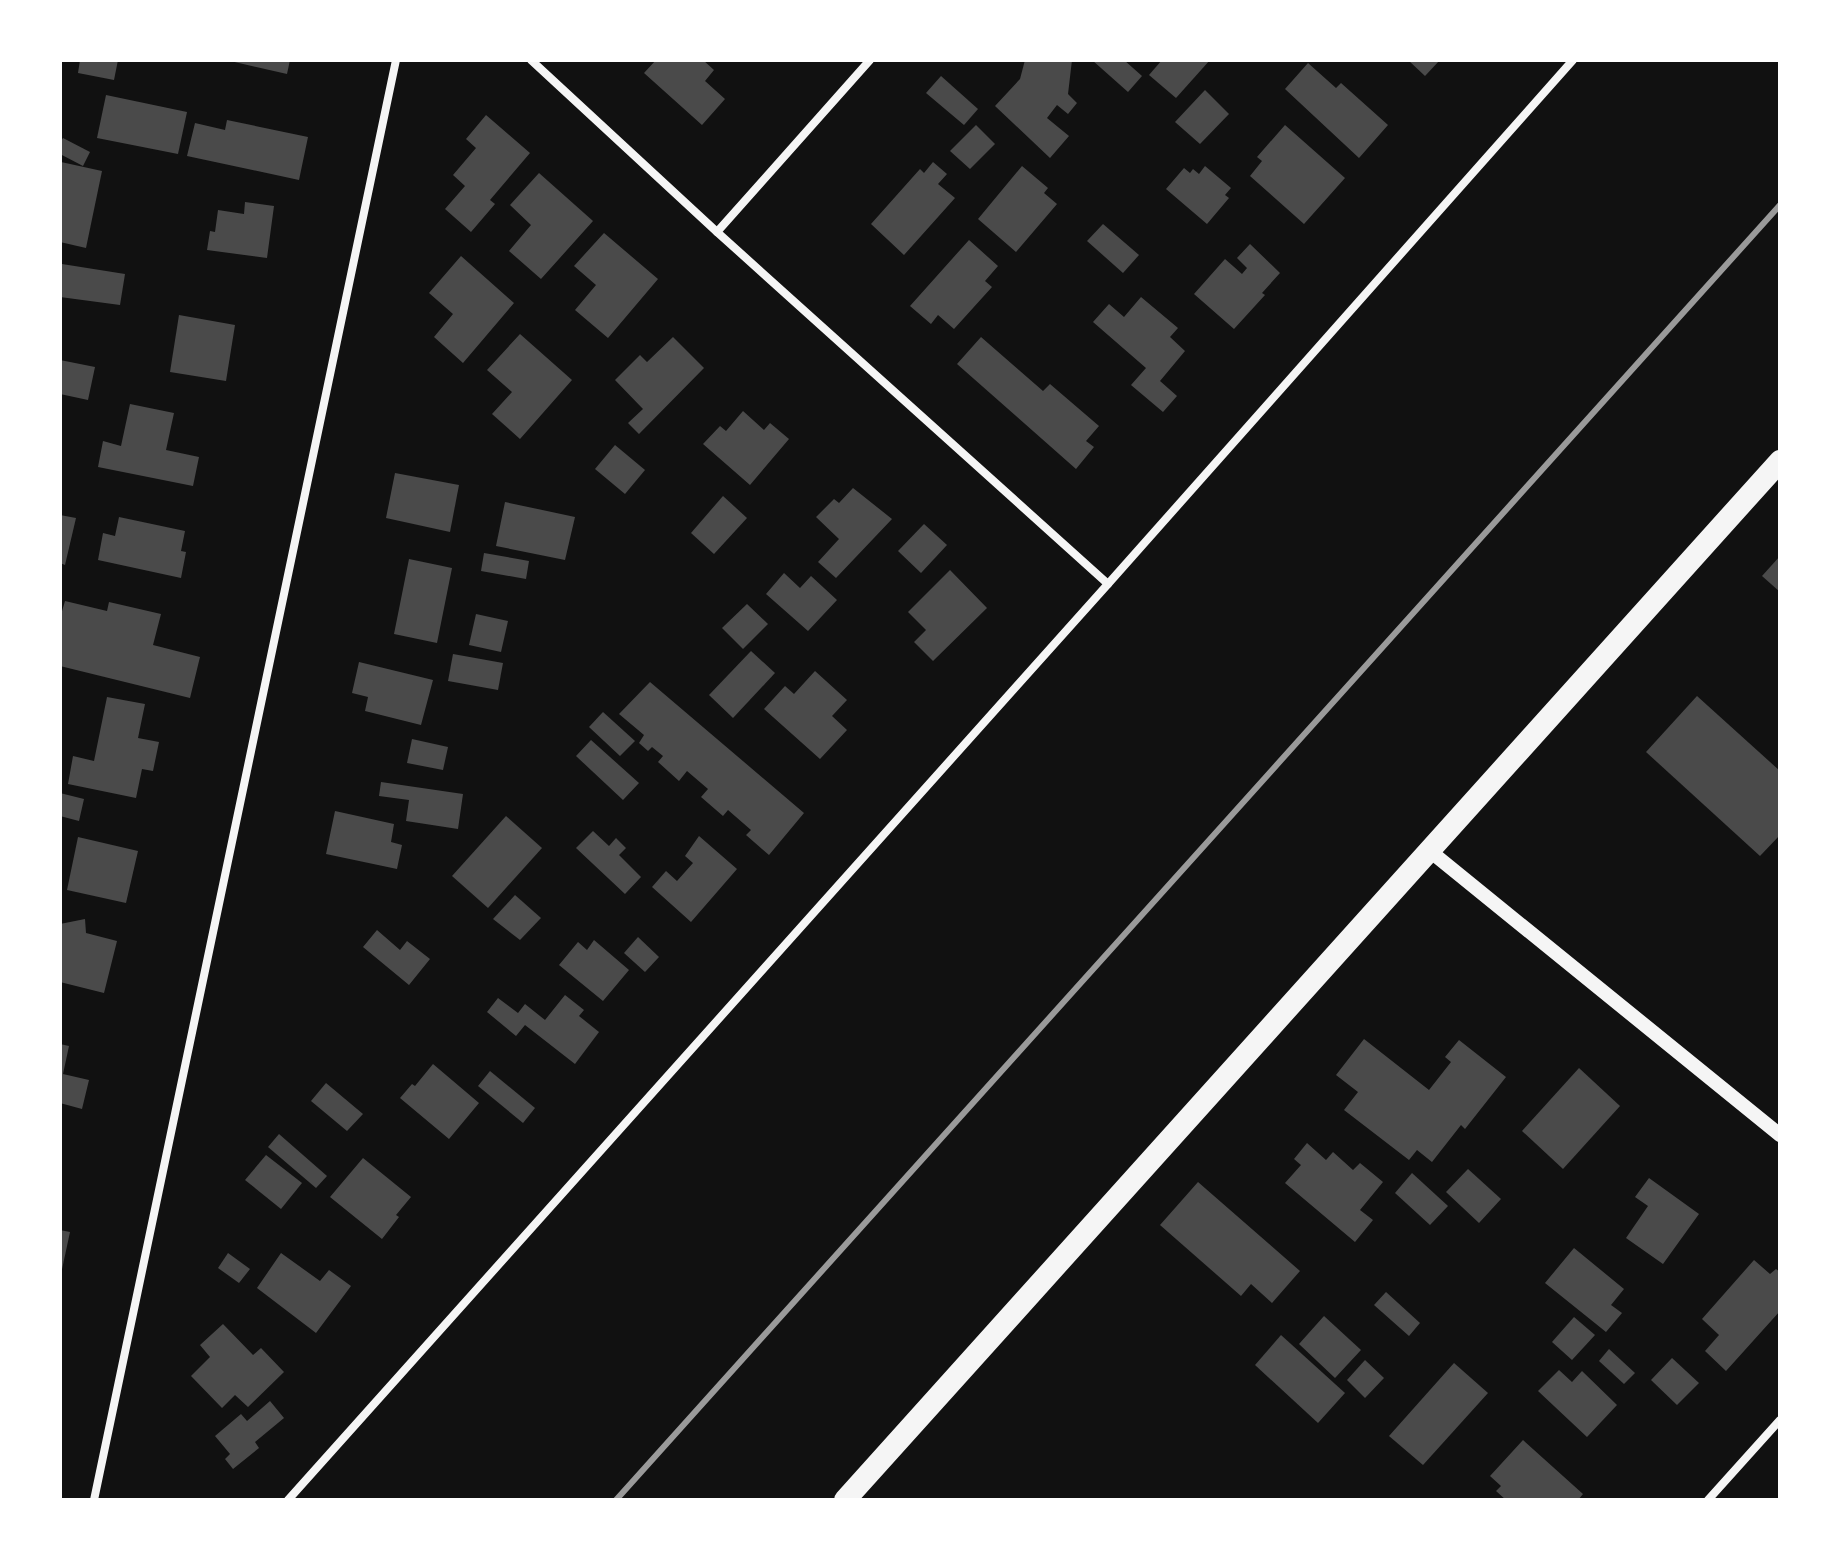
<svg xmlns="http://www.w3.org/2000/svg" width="1840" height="1560" font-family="Quicksand,sans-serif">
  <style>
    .building { fill: #4a4a4a }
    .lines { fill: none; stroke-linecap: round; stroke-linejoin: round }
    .minor { stroke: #f5f5f5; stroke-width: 8 }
    .tertiary { stroke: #f5f5f5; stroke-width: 14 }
    .trunk { stroke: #f5f5f5; stroke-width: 22 }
    .rail { stroke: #9a9a9a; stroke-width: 6 }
  </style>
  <rect width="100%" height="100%" fill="#111"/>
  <!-- building -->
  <g class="building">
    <polygon points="80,60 118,60 114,80 78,73"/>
    <polygon points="226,60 290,60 287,74"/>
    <polygon points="656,60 703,60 714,70 705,81 725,99 702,125 644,73"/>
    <polygon points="1025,60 1072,60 1068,94 1077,103 1068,114 1057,105 1047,118 1069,136 1050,158 995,106 1020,79"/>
    <polygon points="1092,60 1124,60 1142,76 1128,92"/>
    <polygon points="1162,60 1210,60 1176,98 1149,75"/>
    <polygon points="1408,60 1440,60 1425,76"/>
    <polygon points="1308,63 1336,88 1341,83 1388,125 1359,158 1285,89"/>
    <polygon points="941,76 978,109 964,125 926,93"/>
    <polygon points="1205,90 1229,114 1200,144 1175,122"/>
    <polygon points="106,95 187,112 178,154 97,138"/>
    <polygon points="486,115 530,153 490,200 495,204 471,232 445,209 465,186 453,175 476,148 466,139"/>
    <polygon points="227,120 308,137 299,180 187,156 195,123 225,130"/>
    <polygon points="976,125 995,144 970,169 950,151"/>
    <polygon points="1285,125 1345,178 1304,224 1250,176 1262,161 1257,157"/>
    <polygon points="63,138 90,152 83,166 60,154 60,143"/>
    <polygon points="61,162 102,171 86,248 60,242"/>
    <polygon points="933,162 947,174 938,184 955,198 904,255 871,224 920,169 924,173"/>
    <polygon points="1022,166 1048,188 1044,193 1057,204 1016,252 978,219"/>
    <polygon points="1205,166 1231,188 1225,195 1229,198 1207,224 1166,189 1184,168 1190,173 1193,169 1199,174"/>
    <polygon points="539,173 593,221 541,279 509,251 531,225 510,205"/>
    <polygon points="245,202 274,206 267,258 207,250 210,231 215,232 218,210 244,214"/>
    <polygon points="1103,224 1139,255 1123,273 1087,241"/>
    <polygon points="604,233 658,279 608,338 575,310 596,285 574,266"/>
    <polygon points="969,240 998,266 985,281 992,287 954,329 938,315 931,324 910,306"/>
    <polygon points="1250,244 1280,273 1262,293 1265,295 1234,329 1194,294 1225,259 1242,274 1247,268 1237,258"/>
    <polygon points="461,256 514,303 463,363 434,337 453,314 429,293"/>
    <polygon points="62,264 125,274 120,305 60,297"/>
    <polygon points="1141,297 1178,328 1170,337 1185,351 1160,381 1177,396 1163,412 1131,385 1146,368 1093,322 1109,304 1124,317"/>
    <polygon points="179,315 235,325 226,381 170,372"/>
    <polygon points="520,334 572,380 520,439 492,414 512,392 487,370"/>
    <polygon points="673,337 704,368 639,434 628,423 643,409 615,380 640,355 647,362"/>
    <polygon points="981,337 1043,391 1050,384 1099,426 1086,441 1094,447 1076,469 957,364"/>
    <polygon points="60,360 95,367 88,400 60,394"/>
    <polygon points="130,404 174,413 166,450 199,457 193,486 98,467 103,441 121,446"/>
    <polygon points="743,411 764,430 770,423 789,439 750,485 703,444 720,426 726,431"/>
    <polygon points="615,445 645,470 625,494 595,469"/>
    <polygon points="395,473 459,485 450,532 386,518"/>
    <polygon points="853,488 892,519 836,578 818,562 839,539 816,517 834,499 839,503"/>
    <polygon points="723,496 747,518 714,554 691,533"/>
    <polygon points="505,502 575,517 565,560 496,546"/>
    <polygon points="60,515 76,518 65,565 60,563"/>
    <polygon points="119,517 185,531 181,551 186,552 181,578 98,560 103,533 115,536"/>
    <polygon points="924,524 947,545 921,573 898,551"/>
    <polygon points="484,553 529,561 526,579 481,571"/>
    <polygon points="1780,556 1780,592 1762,576"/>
    <polygon points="409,559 452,568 437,643 394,634"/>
    <polygon points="950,570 987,608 933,661 914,642 926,630 908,612"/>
    <polygon points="784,573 800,588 811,576 837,600 808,631 766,594"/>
    <polygon points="65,601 107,611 109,602 161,614 153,645 200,657 190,698 60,666 60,618"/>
    <polygon points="747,604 768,624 743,649 722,628"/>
    <polygon points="476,614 508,621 501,652 469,645"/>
    <polygon points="751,651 775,673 733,718 709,695"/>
    <polygon points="453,654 503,663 498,690 448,681"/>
    <polygon points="359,662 433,680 421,725 365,711 368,697 352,693"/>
    <polygon points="815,671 847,700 832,716 847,730 820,759 764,709 785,686 794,694"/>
    <polygon points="650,682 804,813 769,855 746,835 751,830 728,810 723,816 701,797 708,789 687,771 679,781 658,762 663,756 652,747 648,751 639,743 644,735 619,714"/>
    <polygon points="1697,696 1780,771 1780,835 1760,856 1646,752"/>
    <polygon points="107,697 145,704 138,738 159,742 153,771 142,769 136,798 68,784 73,756 94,761"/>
    <polygon points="603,712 635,741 620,756 589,727"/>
    <polygon points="412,739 448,747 443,770 407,763"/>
    <polygon points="591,740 639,783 623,800 576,756"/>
    <polygon points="381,782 463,794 458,829 406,821 409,800 379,796"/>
    <polygon points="60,793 84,799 79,821 60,816"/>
    <polygon points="335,811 394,824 391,842 402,845 397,869 326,854"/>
    <polygon points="506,816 542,848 488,908 452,876"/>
    <polygon points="593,831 609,846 616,838 626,848 619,855 641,877 625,894 576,848"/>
    <polygon points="699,836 737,869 691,922 652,887 666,871 677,881 693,863 685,856"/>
    <polygon points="78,837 138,851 126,903 67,890"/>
    <polygon points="515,895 541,918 520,940 493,919"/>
    <polygon points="85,919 86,933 117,941 104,993 60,982 60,924"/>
    <polygon points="377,930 400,950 407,941 430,959 409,985 363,947"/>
    <polygon points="638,937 659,957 645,972 624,953"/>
    <polygon points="594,940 629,970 603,1001 559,965 578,942 587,950"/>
    <polygon points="565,995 584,1010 579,1016 599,1032 575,1064 525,1025 516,1036 487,1012 498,998 518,1013 525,1004 545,1020"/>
    <polygon points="1364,1039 1429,1090 1451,1062 1445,1057 1459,1040 1506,1077 1465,1129 1461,1125 1432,1162 1417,1150 1409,1160 1344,1110 1358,1092 1336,1075"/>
    <polygon points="60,1044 69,1046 63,1074 89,1080 82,1109 60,1103"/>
    <polygon points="433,1064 479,1103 449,1139 400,1098 412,1084 415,1086"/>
    <polygon points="1579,1068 1620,1106 1563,1169 1522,1131"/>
    <polygon points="490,1071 535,1108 523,1123 478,1086"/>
    <polygon points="326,1083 363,1114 347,1131 311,1101"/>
    <polygon points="279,1134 327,1176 316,1188 268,1147"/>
    <polygon points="1307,1143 1326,1160 1333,1152 1353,1170 1360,1163 1383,1182 1360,1210 1373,1220 1355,1242 1285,1183 1301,1165 1294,1159"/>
    <polygon points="266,1155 302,1183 281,1209 245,1180"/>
    <polygon points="363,1158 411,1197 396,1215 399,1217 382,1239 330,1197"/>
    <polygon points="1468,1169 1501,1199 1479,1223 1446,1192"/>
    <polygon points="1412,1173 1448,1206 1430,1225 1395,1193"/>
    <polygon points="1649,1178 1699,1214 1663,1264 1626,1238 1648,1206 1635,1197"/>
    <polygon points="1198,1182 1300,1271 1272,1303 1251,1284 1241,1296 1160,1225"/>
    <polygon points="60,1230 70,1232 61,1274 60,1274"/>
    <polygon points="1574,1248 1624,1289 1611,1305 1622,1313 1606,1332 1545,1283"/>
    <polygon points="228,1253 250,1269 239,1283 218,1268"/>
    <polygon points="281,1253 320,1281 329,1270 351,1286 316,1333 257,1288"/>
    <polygon points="1754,1260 1770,1274 1776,1269 1780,1272 1780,1311 1726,1371 1705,1351 1719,1335 1702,1319"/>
    <polygon points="1386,1292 1420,1323 1409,1336 1374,1305"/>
    <polygon points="1324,1316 1361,1350 1335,1378 1299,1344"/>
    <polygon points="1574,1317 1595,1335 1572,1360 1552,1342"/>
    <polygon points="223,1324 253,1355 261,1348 284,1372 248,1407 235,1395 222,1408 191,1376 210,1357 200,1345"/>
    <polygon points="1281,1335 1345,1393 1318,1423 1255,1365"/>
    <polygon points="1609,1349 1635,1373 1624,1384 1599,1361"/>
    <polygon points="1672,1358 1699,1383 1677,1405 1651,1380"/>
    <polygon points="1365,1360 1384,1378 1365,1398 1347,1380"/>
    <polygon points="1454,1363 1488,1393 1423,1465 1389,1436"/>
    <polygon points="1559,1370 1572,1382 1582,1371 1617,1405 1587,1437 1538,1391"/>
    <polygon points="270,1401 284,1418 255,1442 259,1448 233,1469 225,1459 230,1454 215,1436 241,1414 247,1421"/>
    <polygon points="1523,1440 1583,1494 1578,1500 1506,1500 1496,1491 1501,1486 1490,1476"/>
  </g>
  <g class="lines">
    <!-- minor -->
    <g class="minor">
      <polyline points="531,60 717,232 1108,584"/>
      <polyline points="717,232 870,60"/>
      <polyline points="94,1500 396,60"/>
      <polyline points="288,1500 1108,584 1573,60"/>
      <polyline points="1708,1500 1780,1420"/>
    </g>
    <!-- tertiary -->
    <polyline class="tertiary" points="1430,851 1780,1135"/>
    <!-- trunk -->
    <polyline class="trunk" points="845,1500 1780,461"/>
    <!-- rail -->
    <polyline class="rail" points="616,1500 1780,205"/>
  </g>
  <!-- border -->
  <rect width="1840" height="1560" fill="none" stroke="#ffffff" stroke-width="124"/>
</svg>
